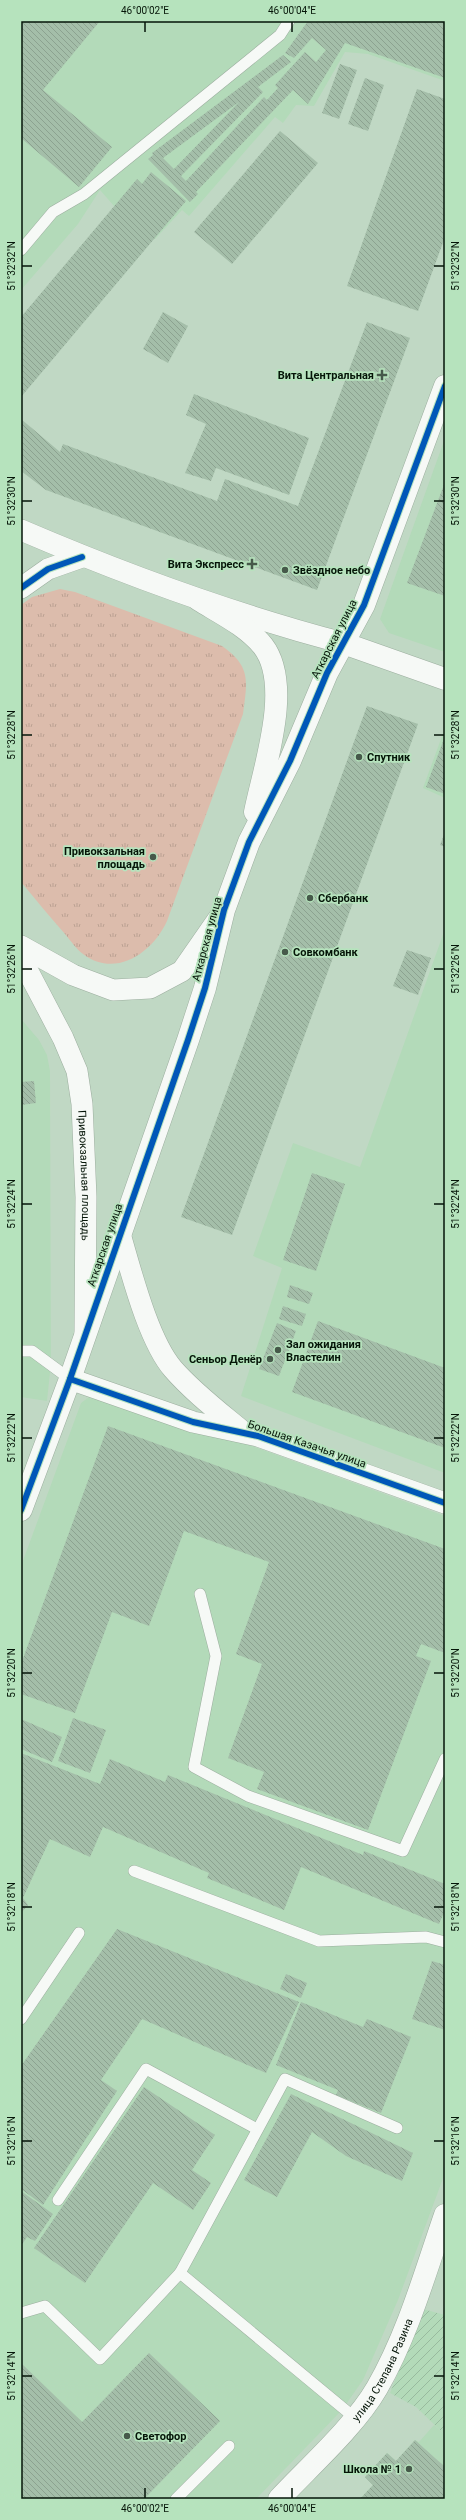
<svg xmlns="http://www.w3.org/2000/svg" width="466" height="2520" font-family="Roboto,sans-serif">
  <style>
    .built { fill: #b3dab9 }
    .industrial { fill: url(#industrial-furrows) }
    .grass { fill: url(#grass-tufts) }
    .building { fill: url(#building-back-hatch); fill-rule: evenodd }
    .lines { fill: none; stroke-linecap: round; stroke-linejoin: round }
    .lane-casing { stroke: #9cae9f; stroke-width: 12 }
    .street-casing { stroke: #9cae9f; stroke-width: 22 }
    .secondary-casing { stroke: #9cae9f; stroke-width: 23 }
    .lane { stroke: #f6f9f6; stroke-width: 11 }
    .street { stroke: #f6f9f6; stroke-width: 21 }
    .secondary { stroke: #f6f9f6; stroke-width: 22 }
    .cycleway-casing { stroke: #b6e3bd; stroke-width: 8 }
    .cycleway { stroke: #0057b8; stroke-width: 6 }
    .ticks { fill: none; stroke: #051508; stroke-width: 1.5 }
    .poi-dot { fill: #46594a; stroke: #b6e3bd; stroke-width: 1.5 }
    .labels { text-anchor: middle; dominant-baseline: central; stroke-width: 3.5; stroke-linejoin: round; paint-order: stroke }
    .poi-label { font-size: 11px; font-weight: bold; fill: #051508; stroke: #b6e3bd; text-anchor: start }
    .street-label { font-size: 11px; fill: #051508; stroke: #b6e3bd }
    .neatline { fill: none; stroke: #051508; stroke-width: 1.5 }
    .ticks-label { font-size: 10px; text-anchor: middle; fill: #051508 }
  </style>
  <defs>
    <pattern id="industrial-furrows" width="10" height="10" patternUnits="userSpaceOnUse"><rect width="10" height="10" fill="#b3dab9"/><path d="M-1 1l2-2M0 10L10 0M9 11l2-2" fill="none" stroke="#98ba9e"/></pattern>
    <pattern id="grass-tufts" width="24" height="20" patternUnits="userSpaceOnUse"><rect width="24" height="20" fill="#dcbcac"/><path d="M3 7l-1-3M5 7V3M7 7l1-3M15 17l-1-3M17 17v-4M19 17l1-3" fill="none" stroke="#bba192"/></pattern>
    <pattern id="building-back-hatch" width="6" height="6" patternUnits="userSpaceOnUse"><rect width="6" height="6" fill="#a4bea9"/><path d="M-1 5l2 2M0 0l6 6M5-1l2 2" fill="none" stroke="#8ca290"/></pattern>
  </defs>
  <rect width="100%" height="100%" fill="#c0d8c4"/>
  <!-- built -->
  <g class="built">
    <polygon points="21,21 445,21 445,81 368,54 345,52 314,106 296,105 283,123 275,117 189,216 182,210 155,239 114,206 100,190 78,224 21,290"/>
    <polygon points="445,438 445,652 389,633 380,619"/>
    <polygon points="445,728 445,798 423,788"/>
    <polygon points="445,929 445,1473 241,1396 282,1268 253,1256 293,1143 360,1167"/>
    <polygon points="21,1019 39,1040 47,1055 50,1071 51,1363 47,1401 21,1397"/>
    <polygon points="103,1392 445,1516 445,2173 398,2300 363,2380 342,2410 256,2499 21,2499 21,1566 81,1403 93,1394"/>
    <polygon points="434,2425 445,2435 445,2499 360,2499 373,2485 365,2477 387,2453 396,2461 415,2440 419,2442"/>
  </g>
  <!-- industrial -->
  <polygon class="industrial" points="423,2309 445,2315 445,2435 416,2407 390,2393"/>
  <!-- grass -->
  <path class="grass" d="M 60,589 L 75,592 L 222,646 C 252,667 247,682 243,714 L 167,921 C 153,952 116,979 83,954 C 76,949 71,941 65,934 C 50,917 36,900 21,882 L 21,605 L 32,597 Z"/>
  <!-- building -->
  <g class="building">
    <polygon points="21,21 100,21 43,90 112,147 79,187 21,138"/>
    <path d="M 308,21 L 445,21 L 445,78 L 345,43 L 308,104 L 293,90 L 196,192 L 198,194 L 190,202 L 148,159 L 153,155 L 152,153 L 283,55 L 291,62 L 258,87 L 263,92 L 181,176 L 186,181 L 264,97 L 267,100 L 278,88 L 275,85 L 305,52 L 316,62 L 326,50 L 312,38 L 294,58 L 285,53 ZM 239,102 L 174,169 L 163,158 Z"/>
    <polygon points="340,64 357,70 339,119 322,113"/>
    <polygon points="365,78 384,85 368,131 348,124"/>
    <polygon points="417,89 445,99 445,237 418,311 347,286"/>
    <polygon points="280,131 318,163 232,264 194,232"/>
    <polygon points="151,172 186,201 21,397 21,317 137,179 142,184"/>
    <polygon points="163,312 188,326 168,363 143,349"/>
    <polygon points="367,322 410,338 317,590 46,490 21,471 21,419 60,452 63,444 217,501 225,479 298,506"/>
    <polygon points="194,394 309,438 289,495 216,468 211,481 185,473 206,424 186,415"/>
    <polygon points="445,482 445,596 407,583"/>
    <polygon points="367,706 418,724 232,1235 181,1217"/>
    <polygon points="445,736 445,794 426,787"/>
    <polygon points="445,832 445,847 440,845"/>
    <polygon points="407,950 431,958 418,995 393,986"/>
    <polygon points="34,1081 36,1103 21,1105 21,1082"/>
    <polygon points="312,1173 345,1184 316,1271 283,1260"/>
    <polygon points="290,1285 313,1293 309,1304 287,1297"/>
    <polygon points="283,1306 306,1314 302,1326 279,1319"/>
    <polygon points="318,1321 445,1368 445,1448 292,1392"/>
    <polygon points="277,1323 296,1331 279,1376 259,1369"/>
    <polygon points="108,1426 445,1549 445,1653 421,1644 416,1656 431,1661 368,1830 257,1789 264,1772 228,1758 262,1664 236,1654 269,1562 184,1531 149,1626 112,1612 75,1713 21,1694 21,1664"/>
    <polygon points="73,1718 106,1730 90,1773 58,1761"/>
    <polygon points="21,1719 62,1737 52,1762 21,1749"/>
    <polygon points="21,1753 100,1784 110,1759 165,1782 168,1775 363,1855 364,1851 445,1884 445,1910 439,1924 301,1867 284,1910 207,1878 209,1873 103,1827 90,1857 50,1839 23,1898 28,1905 21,1913"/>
    <polygon points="117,1929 299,2002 266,2073 142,2019 101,2080 117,2091 43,2205 21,2189 21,2066"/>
    <polygon points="432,1961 445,1965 445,2030 412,2019"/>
    <polygon points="286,1974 307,1983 301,1998 280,1989"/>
    <polygon points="301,2002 363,2027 367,2019 411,2037 381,2113 336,2095 338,2090 276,2065"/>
    <polygon points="144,2087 215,2135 192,2170 211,2183 193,2210 153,2183 85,2283 34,2248"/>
    <polygon points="291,2094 413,2153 402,2181 346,2156 312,2132 277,2197 244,2180"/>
    <polygon points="21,2191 53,2214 35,2241 27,2237 21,2246"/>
    <polygon points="149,2353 220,2421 144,2499 21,2499 21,2363 82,2422"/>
    <polygon points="415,2440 445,2467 445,2496 443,2499 360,2499 373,2485 365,2477 387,2453 396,2461"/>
  </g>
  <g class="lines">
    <!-- lane casing -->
    <g class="lane-casing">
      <g id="lane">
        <polyline points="21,250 53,212 84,194 280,35 289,21"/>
        <polyline points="21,1351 32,1351 70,1379"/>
        <polyline points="200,1594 216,1656 194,1767 248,1796 403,1851 445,1759"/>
        <polyline points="134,1871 319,1941 426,1937 445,1942"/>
        <polyline points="21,2019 79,1933"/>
        <polyline points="58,2200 146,2069 257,2129"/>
        <polyline points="180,2273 285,2079 397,2128"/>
        <polyline points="21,2313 45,2306 100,2359 180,2273 355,2418"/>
        <polyline points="176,2499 229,2446"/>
      </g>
    </g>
    <!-- street casing -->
    <g class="street-casing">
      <g id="street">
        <path d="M 21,530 C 126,575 233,614 343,643"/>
        <polyline points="21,588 48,569 82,557"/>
        <polyline points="21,946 73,975 113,990 150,988 182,971 223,912"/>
        <path id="s1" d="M 21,958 L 63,1038 L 77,1071 L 82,1104 L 86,1197 L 85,1332"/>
        <path d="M 120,1234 C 131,1271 148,1340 173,1369 C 193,1392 218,1411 241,1430"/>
        <polyline points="70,1379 193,1422 258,1436 445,1503"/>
      </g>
    </g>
    <!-- secondary casing -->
    <g class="secondary-casing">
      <g id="secondary">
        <path d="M 199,600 C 220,613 247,626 263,646 C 293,685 264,767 255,812"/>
        <polyline points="343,643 445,679"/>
        <polyline points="21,1510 70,1379 188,1040 205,988 224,910 249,842 290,761 327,673 364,605 445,386"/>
        <path id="s2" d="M 279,2499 C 310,2466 355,2426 377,2388 C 408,2334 425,2273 445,2215"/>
      </g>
    </g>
    <!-- lane -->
    <use href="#lane" class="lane"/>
    <!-- street -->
    <use href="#street" class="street"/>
    <!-- secondary -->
    <use href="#secondary" class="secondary"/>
    <!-- cycleway casing -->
    <g class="cycleway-casing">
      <g id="cycleway">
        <polyline points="21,588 48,569 82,557"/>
        <polyline points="70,1379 193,1422 258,1436 445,1503"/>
        <polyline points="21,1510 70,1379 188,1040 205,988 224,910 249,842 290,761 327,673 364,605 445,386"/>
      </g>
    </g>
    <!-- cycleway -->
    <use href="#cycleway" class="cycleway"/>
  </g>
  <!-- ticks -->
  <path class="ticks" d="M 145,22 L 145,32M 292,22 L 292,32M 22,266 L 32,266M 434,266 L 444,266M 22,501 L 32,501M 434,501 L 444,501M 22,735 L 32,735M 434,735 L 444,735M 22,969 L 32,969M 434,969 L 444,969M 22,1204 L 32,1204M 434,1204 L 444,1204M 22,1438 L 32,1438M 434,1438 L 444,1438M 22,1673 L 32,1673M 434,1673 L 444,1673M 22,1907 L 32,1907M 434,1907 L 444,1907M 22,2141 L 32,2141M 434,2141 L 444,2141M 22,2376 L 32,2376M 434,2376 L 444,2376M 145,2488 L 145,2498M 292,2488 L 292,2498"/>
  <!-- markers -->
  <g class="poi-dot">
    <path d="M380 369h4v4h4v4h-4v4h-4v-4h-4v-4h4z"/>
    <path d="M250 558h4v4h4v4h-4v4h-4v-4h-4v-4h4z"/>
    <circle cx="285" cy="570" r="4"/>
    <circle cx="359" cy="757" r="4"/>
    <circle cx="153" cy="857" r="4"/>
    <circle cx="310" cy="898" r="4"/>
    <circle cx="285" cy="952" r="4"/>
    <circle cx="278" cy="1350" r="4"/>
    <circle cx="270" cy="1359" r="4"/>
    <circle cx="127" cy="2436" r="4"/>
    <circle cx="409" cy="2469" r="4"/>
  </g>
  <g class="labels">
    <!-- poi labels -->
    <g class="poi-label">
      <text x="374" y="375" text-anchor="end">Вита Центральная</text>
      <text x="244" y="564" text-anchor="end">Вита Экспресс</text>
      <text x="293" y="570">Звёздное небо</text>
      <text x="367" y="757">Спутник</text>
      <text x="145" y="851" text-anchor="end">Привокзальная<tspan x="145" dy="13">площадь</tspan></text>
      <text x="318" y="898">Сбербанк</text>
      <text x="293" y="952">Совкомбанк</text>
      <text x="286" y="1344">Зал ожидания<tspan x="286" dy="13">Властелин</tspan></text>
      <text x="262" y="1359" text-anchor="end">Сеньор Денёр</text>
      <text x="135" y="2436">Светофор</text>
      <text x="401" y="2469" text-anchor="end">Школа № 1</text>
    </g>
    <!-- street labels -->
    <g class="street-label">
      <text transform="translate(334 639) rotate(-63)">Аткарская улица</text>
      <text transform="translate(207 939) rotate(-75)">Аткарская улица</text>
      <text stroke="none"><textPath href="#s1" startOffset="231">Привокзальная площадь</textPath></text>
      <text transform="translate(105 1245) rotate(-71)">Аткарская улица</text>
      <text transform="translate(307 1444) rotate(19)">Большая Казачья улица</text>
      <text stroke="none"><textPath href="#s2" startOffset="167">улица Степана Разина</textPath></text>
    </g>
  </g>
  <!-- border -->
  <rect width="466" height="2520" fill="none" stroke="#b6e3bd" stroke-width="44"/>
  <rect x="22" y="22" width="422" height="2476" class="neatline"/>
  <g class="ticks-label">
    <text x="145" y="14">46°00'02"E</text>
    <text x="292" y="14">46°00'04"E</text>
    <text transform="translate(11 266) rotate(-90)" y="4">51°32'32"N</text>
    <text transform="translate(455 266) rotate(-90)" y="4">51°32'32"N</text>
    <text transform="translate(11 501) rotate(-90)" y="4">51°32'30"N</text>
    <text transform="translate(455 501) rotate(-90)" y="4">51°32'30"N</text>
    <text transform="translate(11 735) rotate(-90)" y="4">51°32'28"N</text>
    <text transform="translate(455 735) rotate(-90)" y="4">51°32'28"N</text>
    <text transform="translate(11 969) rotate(-90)" y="4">51°32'26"N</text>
    <text transform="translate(455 969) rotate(-90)" y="4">51°32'26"N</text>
    <text transform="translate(11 1204) rotate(-90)" y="4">51°32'24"N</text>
    <text transform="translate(455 1204) rotate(-90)" y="4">51°32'24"N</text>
    <text transform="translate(11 1438) rotate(-90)" y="4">51°32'22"N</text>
    <text transform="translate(455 1438) rotate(-90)" y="4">51°32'22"N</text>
    <text transform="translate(11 1673) rotate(-90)" y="4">51°32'20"N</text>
    <text transform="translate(455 1673) rotate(-90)" y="4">51°32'20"N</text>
    <text transform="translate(11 1907) rotate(-90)" y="4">51°32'18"N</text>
    <text transform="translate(455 1907) rotate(-90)" y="4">51°32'18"N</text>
    <text transform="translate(11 2141) rotate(-90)" y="4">51°32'16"N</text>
    <text transform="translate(455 2141) rotate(-90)" y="4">51°32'16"N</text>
    <text transform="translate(11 2376) rotate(-90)" y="4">51°32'14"N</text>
    <text transform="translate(455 2376) rotate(-90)" y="4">51°32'14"N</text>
    <text x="145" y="2512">46°00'02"E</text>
    <text x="292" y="2512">46°00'04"E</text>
  </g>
</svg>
